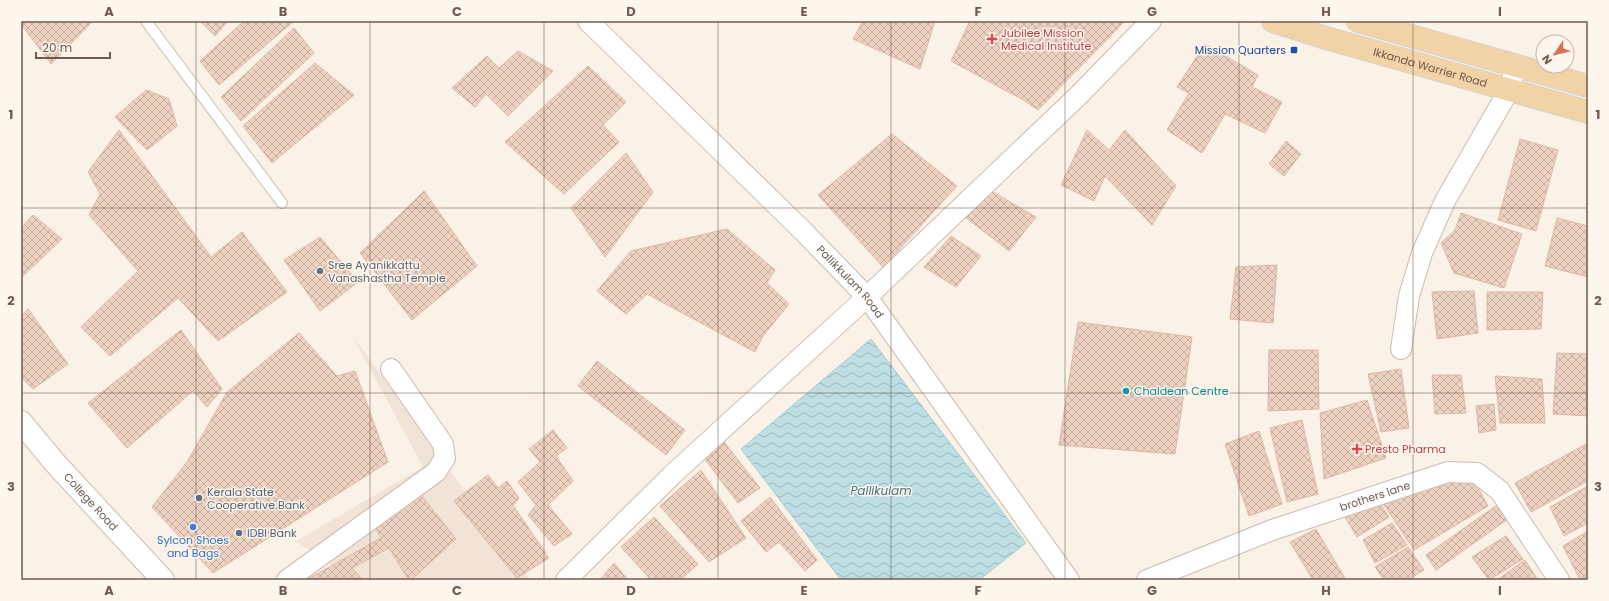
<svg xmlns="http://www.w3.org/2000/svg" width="1609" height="601" font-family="Poppins,sans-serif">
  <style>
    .residential { fill: #f1e4d6 }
    .water { fill: url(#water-waves); stroke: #a5cdd2 }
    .building { fill: url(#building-cross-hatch); stroke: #ddb8a3 }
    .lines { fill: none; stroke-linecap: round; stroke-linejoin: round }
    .lane-casing { stroke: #cbbaae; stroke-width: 12 }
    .street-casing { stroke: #cbbaae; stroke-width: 22 }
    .secondary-casing { stroke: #cfbcaf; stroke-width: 24 }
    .primary-casing { stroke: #d7d1cd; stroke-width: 24 }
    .lane { stroke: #fff; stroke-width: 10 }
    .street { stroke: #fff; stroke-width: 20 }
    .secondary { stroke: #fff; stroke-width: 22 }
    .primary { stroke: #f2d3a6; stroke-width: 22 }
    .grid { fill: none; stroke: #71594e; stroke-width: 1; stroke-opacity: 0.55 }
    .health-dot { fill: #e0444e; stroke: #fdf6ed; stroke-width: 1.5 }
    .transit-dot { fill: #1a4fb4; stroke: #fdf6ed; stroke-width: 1.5 }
    .worship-dot { fill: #6b7280; stroke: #fdf6ed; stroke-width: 1.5 }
    .culture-dot { fill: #0f9aa8; stroke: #fdf6ed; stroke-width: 1.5 }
    .service-dot { fill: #5c6f8a; stroke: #fdf6ed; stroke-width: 1.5 }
    .shop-dot { fill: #3f7fe0; stroke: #fdf6ed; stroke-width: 1.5 }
    .labels { text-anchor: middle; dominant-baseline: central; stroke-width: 3; stroke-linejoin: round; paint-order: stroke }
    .health-label { font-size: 11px; fill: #be3a42; stroke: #fdf6ed; text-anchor: start }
    .transit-label { font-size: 11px; fill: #164399; stroke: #fdf6ed; text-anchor: end }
    .street-label { font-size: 11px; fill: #71594e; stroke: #fdf6ed }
    .worship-label { font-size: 11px; fill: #5b616d; stroke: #fdf6ed; text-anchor: start }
    .culture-label { font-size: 11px; fill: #0d838f; stroke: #fdf6ed; text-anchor: start }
    .service-label { font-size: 11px; fill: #4e5e75; stroke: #fdf6ed; text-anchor: start }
    .shop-label { font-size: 11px; fill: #366cbe; stroke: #fdf6ed }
    .water-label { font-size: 12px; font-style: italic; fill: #47747b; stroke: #fdf6ed }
    .neatline { fill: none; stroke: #71594e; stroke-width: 1.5 }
    .grid-label { font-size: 13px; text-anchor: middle; font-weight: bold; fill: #71594e }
  </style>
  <defs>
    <pattern id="water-waves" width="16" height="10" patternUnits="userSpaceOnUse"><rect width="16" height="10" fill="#bddee2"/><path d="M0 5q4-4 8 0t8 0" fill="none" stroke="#9eb7b9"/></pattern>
    <pattern id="building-cross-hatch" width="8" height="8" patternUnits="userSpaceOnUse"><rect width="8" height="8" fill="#edd1c1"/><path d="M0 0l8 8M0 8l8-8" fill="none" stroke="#c4ad9f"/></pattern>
  </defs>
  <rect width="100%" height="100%" fill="#faf2e7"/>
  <!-- residential -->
  <polygon class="residential" points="352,335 530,580 353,580 296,541 423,467"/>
  <!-- water -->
  <polygon class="water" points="871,339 1026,543 979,580 841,580 741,449"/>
  <!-- building -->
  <g class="building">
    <polygon points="21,21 93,21 51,64 21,24"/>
    <polygon points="200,21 228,21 215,36"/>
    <polygon points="244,21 293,22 219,85 200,61"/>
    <polygon points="863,21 935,21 920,69 853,39"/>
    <polygon points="970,21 1125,21 1038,110 1025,101 951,61"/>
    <polygon points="294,28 314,53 241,121 221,97"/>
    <polygon points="1205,44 1258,75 1252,87 1282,102 1265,133 1225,114 1202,153 1167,130 1189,93 1177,87"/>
    <polygon points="518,51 553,71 508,116 486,94 475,107 452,88 487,56 499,68"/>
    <polygon points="315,63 354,95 272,163 243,126"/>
    <polygon points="588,66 626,102 603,125 619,142 564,194 505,142"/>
    <polygon points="146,90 169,99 177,126 147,150 115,117"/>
    <polygon points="119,130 211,257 242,232 287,292 218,341 178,298 110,356 81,327 138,271 89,215 100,194 88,172"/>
    <polygon points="1087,130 1109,150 1125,130 1176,186 1152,225 1105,176 1094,201 1061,185"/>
    <polygon points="892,134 957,186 883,267 818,195"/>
    <polygon points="1520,139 1558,150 1536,231 1498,220"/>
    <polygon points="1286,141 1301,154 1284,176 1269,164"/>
    <polygon points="626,153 653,192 605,257 571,208"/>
    <polygon points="988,189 1036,217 1009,251 965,217"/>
    <polygon points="424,191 477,266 412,320 360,253"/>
    <polygon points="1461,213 1522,234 1504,288 1454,273 1441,243 1455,230"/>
    <polygon points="33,215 62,239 21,278 21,228"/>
    <polygon points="1557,218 1588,226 1588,277 1545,266"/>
    <polygon points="727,229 775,270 767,283 789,304 763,336 755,352 647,294 626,314 597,291 631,251"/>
    <polygon points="951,236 981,256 956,287 924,267"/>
    <polygon points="320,237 358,282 320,311 284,260"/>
    <polygon points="1277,265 1273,323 1230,319 1236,267"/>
    <polygon points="1474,291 1478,333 1437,339 1432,292"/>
    <polygon points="1487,292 1543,292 1541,329 1487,330"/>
    <polygon points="28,309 68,364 33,389 21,377 21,316"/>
    <polygon points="1078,322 1192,337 1175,454 1059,445"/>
    <polygon points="181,330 222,389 207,407 193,391 127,448 88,403"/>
    <polygon points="299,333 337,376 355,371 388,462 213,573 152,507 187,462 227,392"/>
    <polygon points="1269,350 1318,350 1319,409 1268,411"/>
    <polygon points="1557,353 1588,354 1588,416 1553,414"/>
    <polygon points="597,361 685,430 666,455 578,386"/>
    <polygon points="1401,369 1409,428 1381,432 1368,374"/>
    <polygon points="1432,375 1461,375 1466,413 1435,414"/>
    <polygon points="1495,376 1542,379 1545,423 1500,423"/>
    <polygon points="1367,400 1386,458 1324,479 1320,413"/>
    <polygon points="1494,404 1496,430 1479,433 1476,406"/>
    <polygon points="1302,420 1318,494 1287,502 1270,428"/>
    <polygon points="553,430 567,448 556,456 573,481 548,505 572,534 554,546 528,515 536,505 518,482 540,462 529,449"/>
    <polygon points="1259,431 1282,504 1249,516 1225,444"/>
    <polygon points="724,442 760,488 738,503 704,458"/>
    <polygon points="1588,443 1588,481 1531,512 1515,483"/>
    <polygon points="701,470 746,538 709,562 660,506"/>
    <polygon points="488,475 498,488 507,481 519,498 513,505 549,558 517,578 454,501"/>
    <polygon points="1471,475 1488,506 1414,550 1380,499"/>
    <polygon points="1588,486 1588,523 1564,536 1550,507"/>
    <polygon points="421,495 456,539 411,580 409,580 389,548 352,568 363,580 306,580 381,538 375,527"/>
    <polygon points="770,497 817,560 805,571 779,542 766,552 741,521"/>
    <polygon points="1377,499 1389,517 1357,537 1342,512"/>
    <polygon points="1497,505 1508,519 1436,570 1426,555"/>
    <polygon points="654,517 698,564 680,580 651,580 621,547"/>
    <polygon points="1392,523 1407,545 1375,563 1363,540"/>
    <polygon points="1316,529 1346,580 1313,580 1290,542"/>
    <polygon points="1588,531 1588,580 1580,580 1563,546"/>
    <polygon points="1506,536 1523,559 1489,580 1472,557"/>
    <polygon points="1408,547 1424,570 1408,580 1384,580 1375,567"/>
    <polygon points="1525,560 1538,580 1497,580"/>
    <polygon points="614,563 628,580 600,580"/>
  </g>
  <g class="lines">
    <!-- lane casing -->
    <g class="lane-casing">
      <polyline id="lane" points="146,21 282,203"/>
    </g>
    <!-- street casing -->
    <g class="street-casing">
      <g id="street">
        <path id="s1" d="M 588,21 L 803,231 L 867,297 L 1069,580"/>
        <polyline points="1401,349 1409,296 1422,253 1445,201 1509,90 1516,66"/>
        <polyline points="287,580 436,472 445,458 443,444 391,369"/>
        <polyline points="566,580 672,475 867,297 1078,96 1151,21"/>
        <path id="s2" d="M 1147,580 L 1272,530 L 1448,472 L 1477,473 L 1500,491 L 1559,580"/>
      </g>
    </g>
    <!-- secondary casing -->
    <g class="secondary-casing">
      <g id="secondary">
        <path id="s3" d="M 21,422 L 56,464 L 163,580"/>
      </g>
    </g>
    <!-- primary casing -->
    <g class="primary-casing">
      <g id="primary">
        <path id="s4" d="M 1273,21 L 1326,38 L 1588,112"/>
        <polyline points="1358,21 1588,86"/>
      </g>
    </g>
    <!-- lane -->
    <use href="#lane" class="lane"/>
    <!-- street -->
    <use href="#street" class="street"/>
    <!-- secondary -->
    <use href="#secondary" class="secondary"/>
    <!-- primary -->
    <use href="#primary" class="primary"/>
  </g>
  <!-- grid -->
  <path class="grid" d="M 196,21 L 196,580M 370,21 L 370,580M 544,21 L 544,580M 718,21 L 718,580M 891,21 L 891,580M 1065,21 L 1065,580M 1239,21 L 1239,580M 1413,21 L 1413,580M 21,208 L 1588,208M 21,393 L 1588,393"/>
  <!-- markers -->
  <g class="health-dot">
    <path d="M990 33h4v4h4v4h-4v4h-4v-4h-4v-4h4z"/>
    <path d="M1355 443h4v4h4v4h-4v4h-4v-4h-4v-4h4z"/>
  </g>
  <rect class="transit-dot" x="1290" y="46" width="8" height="8" rx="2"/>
  <circle class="worship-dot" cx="320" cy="271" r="4"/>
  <circle class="culture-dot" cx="1126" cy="391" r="4"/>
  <g class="service-dot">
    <circle cx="199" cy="498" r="4"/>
    <circle cx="239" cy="533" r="4"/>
  </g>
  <circle class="shop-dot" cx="193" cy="527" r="4"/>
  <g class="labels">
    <!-- health labels -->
    <g class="health-label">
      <text x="1001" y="33">Jubilee Mission<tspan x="1001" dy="13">Medical Institute</tspan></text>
      <text x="1365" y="449">Presto Pharma</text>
    </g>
    <!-- transit labels -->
    <g class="transit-label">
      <text x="1286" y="50">Mission Quarters</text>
    </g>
    <!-- street labels -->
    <g class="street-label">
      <text stroke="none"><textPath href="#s4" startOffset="164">Ikkanda Warrier Road</textPath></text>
      <text stroke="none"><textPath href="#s1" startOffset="370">Pallikkulam Road</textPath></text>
      <text stroke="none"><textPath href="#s2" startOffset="243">brothers lane</textPath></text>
      <text stroke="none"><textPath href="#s3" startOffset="106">College Road</textPath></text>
    </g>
    <!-- worship labels -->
    <g class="worship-label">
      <text x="328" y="265">Sree Ayanikkattu<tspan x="328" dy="13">Vanashastha Temple</tspan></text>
    </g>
    <!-- culture labels -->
    <g class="culture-label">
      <text x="1134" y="391">Chaldean Centre</text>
    </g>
    <!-- service labels -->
    <g class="service-label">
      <text x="207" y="492">Kerala State<tspan x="207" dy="13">Cooperative Bank</tspan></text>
      <text x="247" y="533">IDBI Bank</text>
    </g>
    <!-- shop labels -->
    <g class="shop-label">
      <text x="193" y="540">Sylcon Shoes<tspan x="193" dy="13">and Bags</tspan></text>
    </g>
    <!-- water labels -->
    <g class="water-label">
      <text x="881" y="490">Pallikulam</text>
    </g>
  </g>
  <!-- border -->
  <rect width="1609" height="601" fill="none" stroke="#fdf6ed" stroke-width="44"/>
  <!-- north arrow -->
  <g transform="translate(1555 54) rotate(235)"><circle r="19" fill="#fdf6ed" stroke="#c5b7ad"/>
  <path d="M0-3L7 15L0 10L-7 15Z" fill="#d77159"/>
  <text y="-6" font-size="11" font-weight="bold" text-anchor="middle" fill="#71594e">N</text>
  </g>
  <!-- scale -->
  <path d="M36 52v6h74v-6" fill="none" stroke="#71594e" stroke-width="2"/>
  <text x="42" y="52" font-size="12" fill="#71594e" stroke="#fdf6ed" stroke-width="3" paint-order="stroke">20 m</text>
  <rect x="22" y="22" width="1565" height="557" class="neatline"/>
  <g class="grid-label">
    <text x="109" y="16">A</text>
    <text x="283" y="16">B</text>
    <text x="457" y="16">C</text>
    <text x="631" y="16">D</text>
    <text x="804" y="16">E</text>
    <text x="978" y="16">F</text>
    <text x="1152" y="16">G</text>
    <text x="1326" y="16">H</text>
    <text x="1500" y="16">I</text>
    <text x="11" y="119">1</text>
    <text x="1598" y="119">1</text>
    <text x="11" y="305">2</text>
    <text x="1598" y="305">2</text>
    <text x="11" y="491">3</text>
    <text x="1598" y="491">3</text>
    <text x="109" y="595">A</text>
    <text x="283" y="595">B</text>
    <text x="457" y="595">C</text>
    <text x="631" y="595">D</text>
    <text x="804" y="595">E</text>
    <text x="978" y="595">F</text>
    <text x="1152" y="595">G</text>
    <text x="1326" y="595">H</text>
    <text x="1500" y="595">I</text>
  </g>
</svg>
